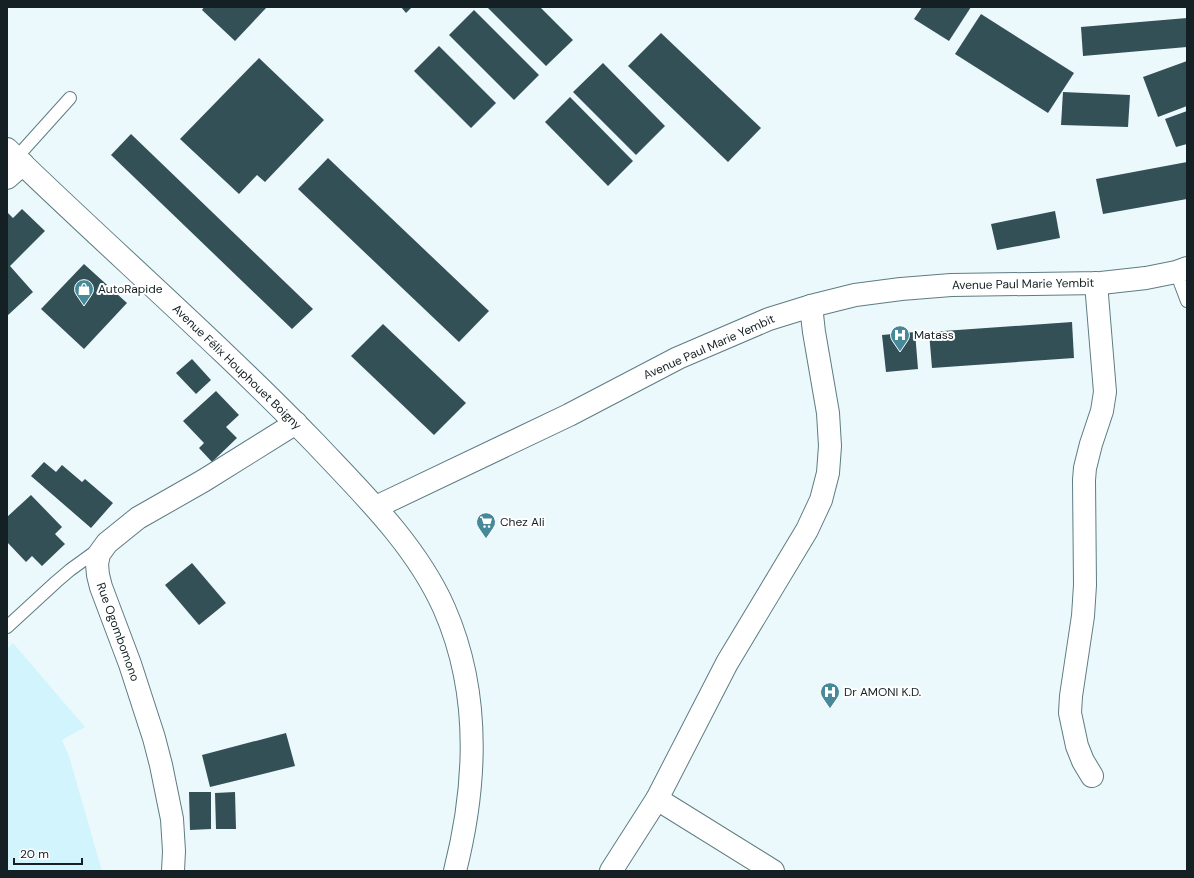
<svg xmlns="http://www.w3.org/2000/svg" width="1194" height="878" font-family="'DM Sans',sans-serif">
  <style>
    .built { fill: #d2f5fd }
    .building { fill: #335057 }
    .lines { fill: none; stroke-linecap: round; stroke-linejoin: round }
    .service-casing { stroke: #5d7c83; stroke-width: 14 }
    .minor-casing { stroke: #5d7c83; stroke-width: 24 }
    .secondary-casing { stroke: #5d7c83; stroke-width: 24 }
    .service { stroke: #fff; stroke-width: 12 }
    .minor { stroke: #fff; stroke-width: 22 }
    .secondary { stroke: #fff; stroke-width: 22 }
    .labels { text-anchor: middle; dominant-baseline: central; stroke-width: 4; stroke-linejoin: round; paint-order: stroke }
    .street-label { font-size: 12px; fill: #142023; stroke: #fff }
    .poi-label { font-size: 12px; fill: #142023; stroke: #fff; text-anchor: start }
  </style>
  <rect width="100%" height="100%" fill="#ecf9fc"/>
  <!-- built -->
  <polygon class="built" points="13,643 85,727 62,740 69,756 102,871 7,871 7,649"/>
  <!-- building -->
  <g class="building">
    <polygon points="204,7 267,7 235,41 202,10"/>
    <polygon points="401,7 412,7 406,13"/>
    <polygon points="487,7 540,7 573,40 546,66"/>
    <polygon points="922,7 971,7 949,41 914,19"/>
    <polygon points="474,10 539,75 514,100 449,35"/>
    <polygon points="981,14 1074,73 1048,113 955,54"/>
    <polygon points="1187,18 1187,47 1083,56 1081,27"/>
    <polygon points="661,33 761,128 728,162 628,66"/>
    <polygon points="439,46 496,103 471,128 414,71"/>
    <polygon points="259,58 324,120 265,182 257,175 239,194 180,139"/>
    <polygon points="1187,61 1187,106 1158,117 1143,77"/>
    <polygon points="603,63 665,126 636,155 573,92"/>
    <polygon points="1063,92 1130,95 1128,127 1061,125"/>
    <polygon points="570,97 633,161 608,186 545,122"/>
    <polygon points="1187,111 1187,144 1176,147 1165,119"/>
    <polygon points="131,134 313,309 292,329 111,155"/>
    <polygon points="328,158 489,311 459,342 298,189"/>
    <polygon points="1187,162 1187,199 1103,214 1096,179"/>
    <polygon points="22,209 45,231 10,266 33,292 7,316 7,212 13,218"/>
    <polygon points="1055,211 1060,238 997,250 991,224"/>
    <polygon points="84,264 127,303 84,349 41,309"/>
    <polygon points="1072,322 1074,358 932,368 929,332"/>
    <polygon points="383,324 466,403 434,435 351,356"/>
    <polygon points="915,332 918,369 886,372 882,335"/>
    <polygon points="192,359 211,380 196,394 176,373"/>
    <polygon points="216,391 239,415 226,427 237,438 212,462 199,448 204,443 183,421"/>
    <polygon points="44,462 56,472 62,465 82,482 85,479 113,503 91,528 31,476"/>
    <polygon points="31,495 62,527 55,534 65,544 42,566 32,556 26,562 7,542 7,517"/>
    <polygon points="192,563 226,603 199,625 165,585"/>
    <polygon points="286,733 295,766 210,787 202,755"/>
    <polygon points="189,792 211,792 211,829 190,830"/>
    <polygon points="235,792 236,829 216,829 215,793"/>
  </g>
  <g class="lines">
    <!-- service casing -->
    <g class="service-casing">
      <g id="service">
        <polyline points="16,158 70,98"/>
        <polyline points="1176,272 1187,301"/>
        <polyline points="7,627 56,582 70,570 99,549"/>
      </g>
    </g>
    <!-- minor casing -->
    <g class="minor-casing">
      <g id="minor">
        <polyline points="7,178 23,164"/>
        <polyline points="1092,776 1083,761 1077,746 1070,713 1071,696 1083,616 1085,585 1084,480 1085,468 1091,444 1102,411 1105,392 1096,283"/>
        <polyline points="657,799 773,871"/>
        <polyline points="173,871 174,851 172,819 161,765 154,738 130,664 101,587 98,575 97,564 99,554 107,543 138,518 203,481 296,423"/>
        <polyline points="611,871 657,799 727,663 807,530 821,500 828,473 830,446 828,413 814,332 811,306"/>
      </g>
    </g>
    <!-- secondary casing -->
    <g class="secondary-casing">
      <g id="secondary">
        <path d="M 7,149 C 109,248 217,342 316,444 C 363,494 416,545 444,608 C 481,692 477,784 455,871"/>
        <polyline points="376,507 569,415 678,358 769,319 811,306 855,295 901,289 951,285 1101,283 1146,278 1176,272 1187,268"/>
      </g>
    </g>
    <!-- service -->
    <use href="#service" class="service"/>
    <!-- minor -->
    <use href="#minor" class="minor"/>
    <!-- secondary -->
    <use href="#secondary" class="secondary"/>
  </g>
  <!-- icons -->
  <defs>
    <g id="shop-pin" transform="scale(1)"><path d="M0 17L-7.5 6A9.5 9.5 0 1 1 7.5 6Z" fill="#468998" stroke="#fff"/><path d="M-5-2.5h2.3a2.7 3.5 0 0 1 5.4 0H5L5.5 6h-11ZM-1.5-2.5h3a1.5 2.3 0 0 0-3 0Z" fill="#fff"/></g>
    <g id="hospital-pin" transform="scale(1)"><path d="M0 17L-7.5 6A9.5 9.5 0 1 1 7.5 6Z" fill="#468998" stroke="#fff"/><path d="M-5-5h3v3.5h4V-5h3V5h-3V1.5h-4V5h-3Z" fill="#fff"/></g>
    <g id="supermarket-pin" transform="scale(1)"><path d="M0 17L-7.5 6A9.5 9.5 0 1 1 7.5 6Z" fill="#468998" stroke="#fff"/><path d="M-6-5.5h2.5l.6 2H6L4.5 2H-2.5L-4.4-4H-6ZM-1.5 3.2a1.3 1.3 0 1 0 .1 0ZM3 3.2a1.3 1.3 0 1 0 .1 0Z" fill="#fff"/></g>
  </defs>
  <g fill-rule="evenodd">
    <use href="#shop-pin" x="84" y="289"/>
    <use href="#hospital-pin" x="900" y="335"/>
    <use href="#supermarket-pin" x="486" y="522"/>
    <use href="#hospital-pin" x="830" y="692"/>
  </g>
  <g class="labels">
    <!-- street labels -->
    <g class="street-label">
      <text transform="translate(1023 284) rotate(-1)">Avenue Paul Marie Yembit</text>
      <text transform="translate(709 347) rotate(-24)">Avenue Paul Marie Yembit</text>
      <text transform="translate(237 367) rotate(44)">Avenue Félix Houphouet Boigny</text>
      <text transform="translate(118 632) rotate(70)">Rue Ogombomono</text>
    </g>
    <!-- poi labels -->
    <g class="poi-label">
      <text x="98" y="289">AutoRapide</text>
      <text x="914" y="335">Matass</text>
      <text x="500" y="522">Chez Ali</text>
      <text x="844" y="692">Dr AMONI K.D.</text>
    </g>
  </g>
  <!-- border -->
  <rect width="1194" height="878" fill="none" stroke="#142023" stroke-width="16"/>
  <!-- scale -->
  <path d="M14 858v6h68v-6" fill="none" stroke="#142023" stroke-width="2"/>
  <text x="20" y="858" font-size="12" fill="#142023" stroke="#ffffff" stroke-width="3" paint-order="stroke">20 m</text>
</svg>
